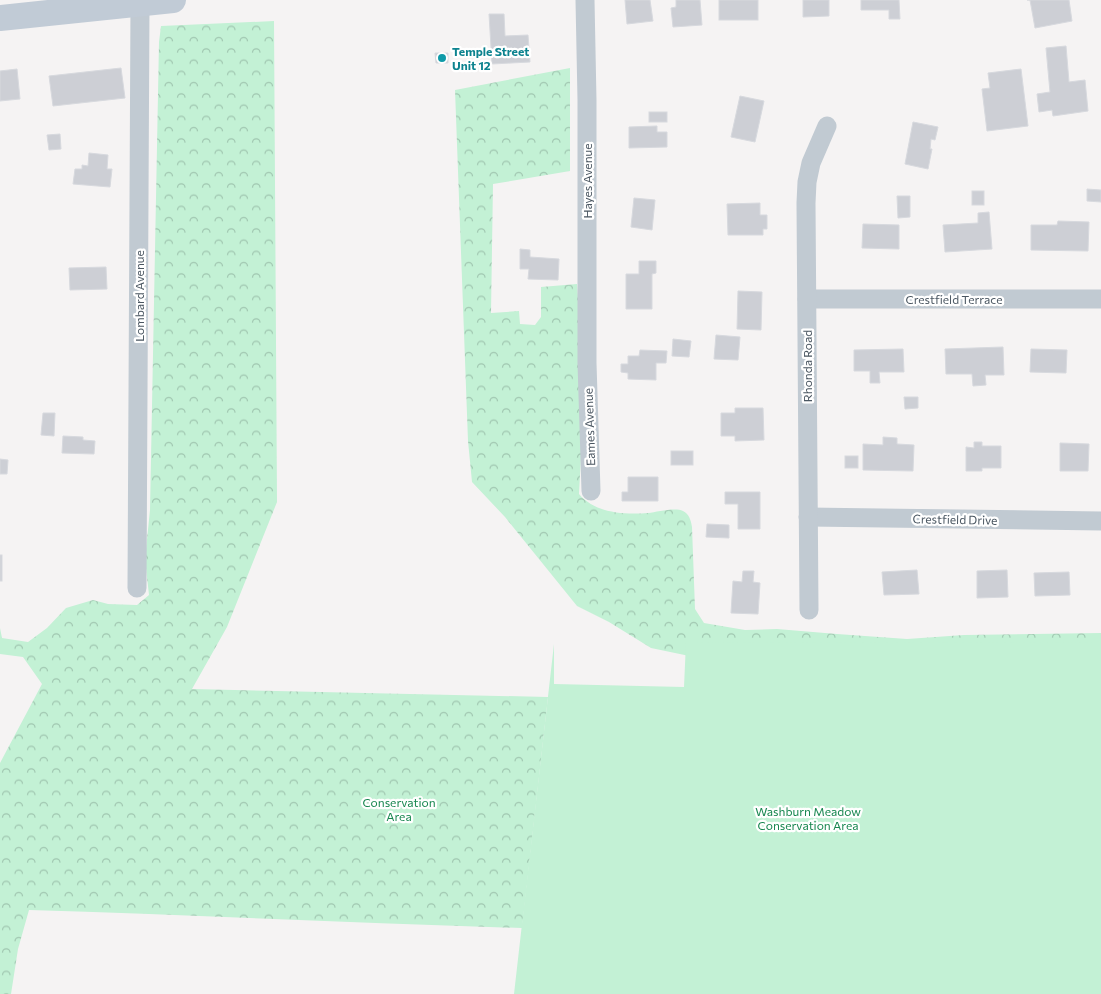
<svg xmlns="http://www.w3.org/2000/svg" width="1101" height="994" font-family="Commissioner,sans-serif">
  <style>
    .forest { fill: url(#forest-crowns) }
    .park { fill: #c3f1d5 }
    .building { fill: #cdcfd5; stroke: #d7d9de }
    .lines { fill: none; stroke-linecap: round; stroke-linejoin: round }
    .minor { stroke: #c1cad2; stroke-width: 19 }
    .secondary { stroke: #c1cbd6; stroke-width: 26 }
    .culture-dot { fill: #0f9aa8; stroke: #fff; stroke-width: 2 }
    .labels { text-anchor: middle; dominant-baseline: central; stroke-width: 4.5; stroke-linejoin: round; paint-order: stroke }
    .culture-label { font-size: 12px; font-weight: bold; fill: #0d838f; stroke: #fff; text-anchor: start }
    .street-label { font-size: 12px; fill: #4a5661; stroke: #fff }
    .park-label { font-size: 12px; fill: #17864f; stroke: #fff }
  </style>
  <defs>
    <pattern id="forest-crowns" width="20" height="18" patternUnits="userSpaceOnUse" patternTransform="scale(1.25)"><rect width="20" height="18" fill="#c3f1d5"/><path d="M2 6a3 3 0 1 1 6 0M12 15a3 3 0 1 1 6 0" fill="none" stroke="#a0c6b0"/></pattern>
  </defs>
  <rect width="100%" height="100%" fill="#f5f3f3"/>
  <!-- forest -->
  <g class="forest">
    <path d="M 274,21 L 277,502 L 227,627 L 192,689 L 548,697 L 522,928 C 357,923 193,915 29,910 L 18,949 L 11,994 L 0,994 L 0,763 L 42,684 L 23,657 L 0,654 L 0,628 L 2,638 L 28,642 L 47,628 L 66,608 L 93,600 L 108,604 L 137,605 L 149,595 L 145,559 L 150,510 L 159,42 L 161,26 Z"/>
    <path d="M 570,68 L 570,171 L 493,184 L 491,313 L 519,311 L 520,324 L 535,325 L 541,317 L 541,287 L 577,284 L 585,381 L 579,494 C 595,513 624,515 648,513 C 657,512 675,507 683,511 C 689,514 691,520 692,527 L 695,609 L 704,623 L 745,630 L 777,629 L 837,634 L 907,639 L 964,635 L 1101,633 L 1101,826 L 723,663 L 651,648 L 609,622 L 577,606 L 505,517 L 472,482 L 468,441 L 455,90 Z"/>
  </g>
  <!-- park -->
  <polygon class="park" points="686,642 1101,643 1101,994 514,994 554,644 554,684 684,687"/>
  <!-- building -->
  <g class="building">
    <polygon points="625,0 650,0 653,21 627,24"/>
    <polygon points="676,0 700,0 702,25 673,27 671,8 676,7"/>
    <rect x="719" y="0" width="39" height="20"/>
    <polygon points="803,0 829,0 829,16 803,17"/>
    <polygon points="861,0 899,0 900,19 889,19 889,10 861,10"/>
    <polygon points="1027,0 1069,0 1072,21 1035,28 1030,0"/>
    <polygon points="489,14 504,14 505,36 528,35 530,62 492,64"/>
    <polygon points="1066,46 1069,82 1085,80 1088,111 1053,116 1052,110 1039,112 1037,94 1050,92 1046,48"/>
    <polygon points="435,53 448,53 448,63 436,63"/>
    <polygon points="121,68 125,98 53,106 49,76"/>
    <polygon points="17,69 20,99 0,101 0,71"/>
    <polygon points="1021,69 1028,126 987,131 982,89 990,88 988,73"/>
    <polygon points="740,96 764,101 755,142 731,137"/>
    <rect x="649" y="112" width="18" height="10"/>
    <polygon points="913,122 938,127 935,140 931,139 930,149 932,149 928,169 905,164"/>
    <polygon points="657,126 657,132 667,132 667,147 629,148 629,127"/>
    <polygon points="60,134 61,149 49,150 47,135"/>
    <polygon points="89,153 108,155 107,169 112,169 110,187 73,184 75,169 82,169 82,165 88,166"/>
    <polygon points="1087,189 1101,190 1101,202 1087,201"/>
    <rect x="972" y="191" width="12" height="14"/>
    <polygon points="897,196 910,196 910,217 898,218"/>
    <polygon points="634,198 655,200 652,230 631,227"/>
    <polygon points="760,203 760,215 767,215 767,229 763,229 763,235 728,235 727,204"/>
    <polygon points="989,212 992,249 945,252 943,225 978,223 978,213"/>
    <polygon points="1058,221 1089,222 1088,251 1031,250 1031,225 1057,225"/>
    <polygon points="863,224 899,225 899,249 862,248"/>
    <polygon points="520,249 530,250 530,257 559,259 558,280 528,279 529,269 520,269"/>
    <polygon points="639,261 656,261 656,273 652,274 652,309 626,309 626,274 639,274"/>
    <polygon points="106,267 107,289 70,290 69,268"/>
    <polygon points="738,291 762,292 761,330 737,329"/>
    <polygon points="716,335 740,337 738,360 714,359"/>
    <polygon points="673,339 691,341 689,357 672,356"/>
    <polygon points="1003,347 1004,375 985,375 986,385 973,386 972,374 946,374 945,349"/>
    <polygon points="903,349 904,372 879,372 880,383 870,383 870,371 854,371 854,350"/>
    <polygon points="1031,349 1067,350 1066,373 1030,372"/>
    <polygon points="640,350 667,351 666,363 656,363 656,380 628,379 628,373 621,372 621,364 628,364 628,356 639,356"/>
    <polygon points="904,397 918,397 918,408 905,409"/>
    <polygon points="735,408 763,408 764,440 735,441 735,436 721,436 721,413 735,413"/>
    <polygon points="43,413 55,413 54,436 41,435"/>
    <polygon points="63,436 83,437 83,440 95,441 94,454 62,453"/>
    <polygon points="883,437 897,438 897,444 914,445 913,471 863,470 863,444 883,445"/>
    <polygon points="974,442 982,442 982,446 1001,446 1001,468 982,468 982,471 966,471 966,447 974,448"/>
    <polygon points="1060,443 1089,444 1088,471 1060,471"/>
    <rect x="671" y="451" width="22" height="14"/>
    <rect x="845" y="456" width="13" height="12"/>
    <polygon points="0,459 8,460 7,474 0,474"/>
    <polygon points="628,477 658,477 658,501 622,501 622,492 628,492"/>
    <polygon points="725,492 760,492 760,529 738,529 738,504 725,504"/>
    <polygon points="707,524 729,525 729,538 706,537"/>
    <rect x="0" y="555" width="2" height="26"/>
    <polygon points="917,570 919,594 884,595 882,572"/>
    <polygon points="1007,570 1008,597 977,598 977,571"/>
    <polygon points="743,571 754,571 753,582 760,583 758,614 731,613 733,581 742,582"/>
    <polygon points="1069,572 1070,595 1035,596 1034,573"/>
  </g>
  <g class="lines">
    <!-- minor -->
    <g class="minor">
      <polyline points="585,0 587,100 587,363 591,491"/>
      <polyline points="807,299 1101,299"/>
      <polyline points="808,517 1101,521"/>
      <polyline points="137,588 140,4"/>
      <polyline points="809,610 806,203 807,182 811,163 827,126"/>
    </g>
    <!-- secondary -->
    <polyline class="secondary" points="0,18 173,0"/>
  </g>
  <!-- markers -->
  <circle class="culture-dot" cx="442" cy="58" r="5"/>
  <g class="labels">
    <!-- culture labels -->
    <g class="culture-label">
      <text x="452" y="51">Temple Street<tspan x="452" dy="14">Unit 12</tspan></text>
    </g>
    <!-- street labels -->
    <g class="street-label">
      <text transform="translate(587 181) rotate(-90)">Hayes Avenue</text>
      <text transform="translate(139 296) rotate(-90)">Lombard Avenue</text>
      <text x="954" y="299">Crestfield Terrace</text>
      <text transform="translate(807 366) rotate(-90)">Rhonda Road</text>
      <text transform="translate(589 427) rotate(-92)">Eames Avenue</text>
      <text transform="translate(955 519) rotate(1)">Crestfield Drive</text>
    </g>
    <!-- park labels -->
    <g class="park-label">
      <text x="399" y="802">Conservation<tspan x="399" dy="14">Area</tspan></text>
      <text x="808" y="811">Washburn Meadow<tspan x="808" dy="14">Conservation Area</tspan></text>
    </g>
  </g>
</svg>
